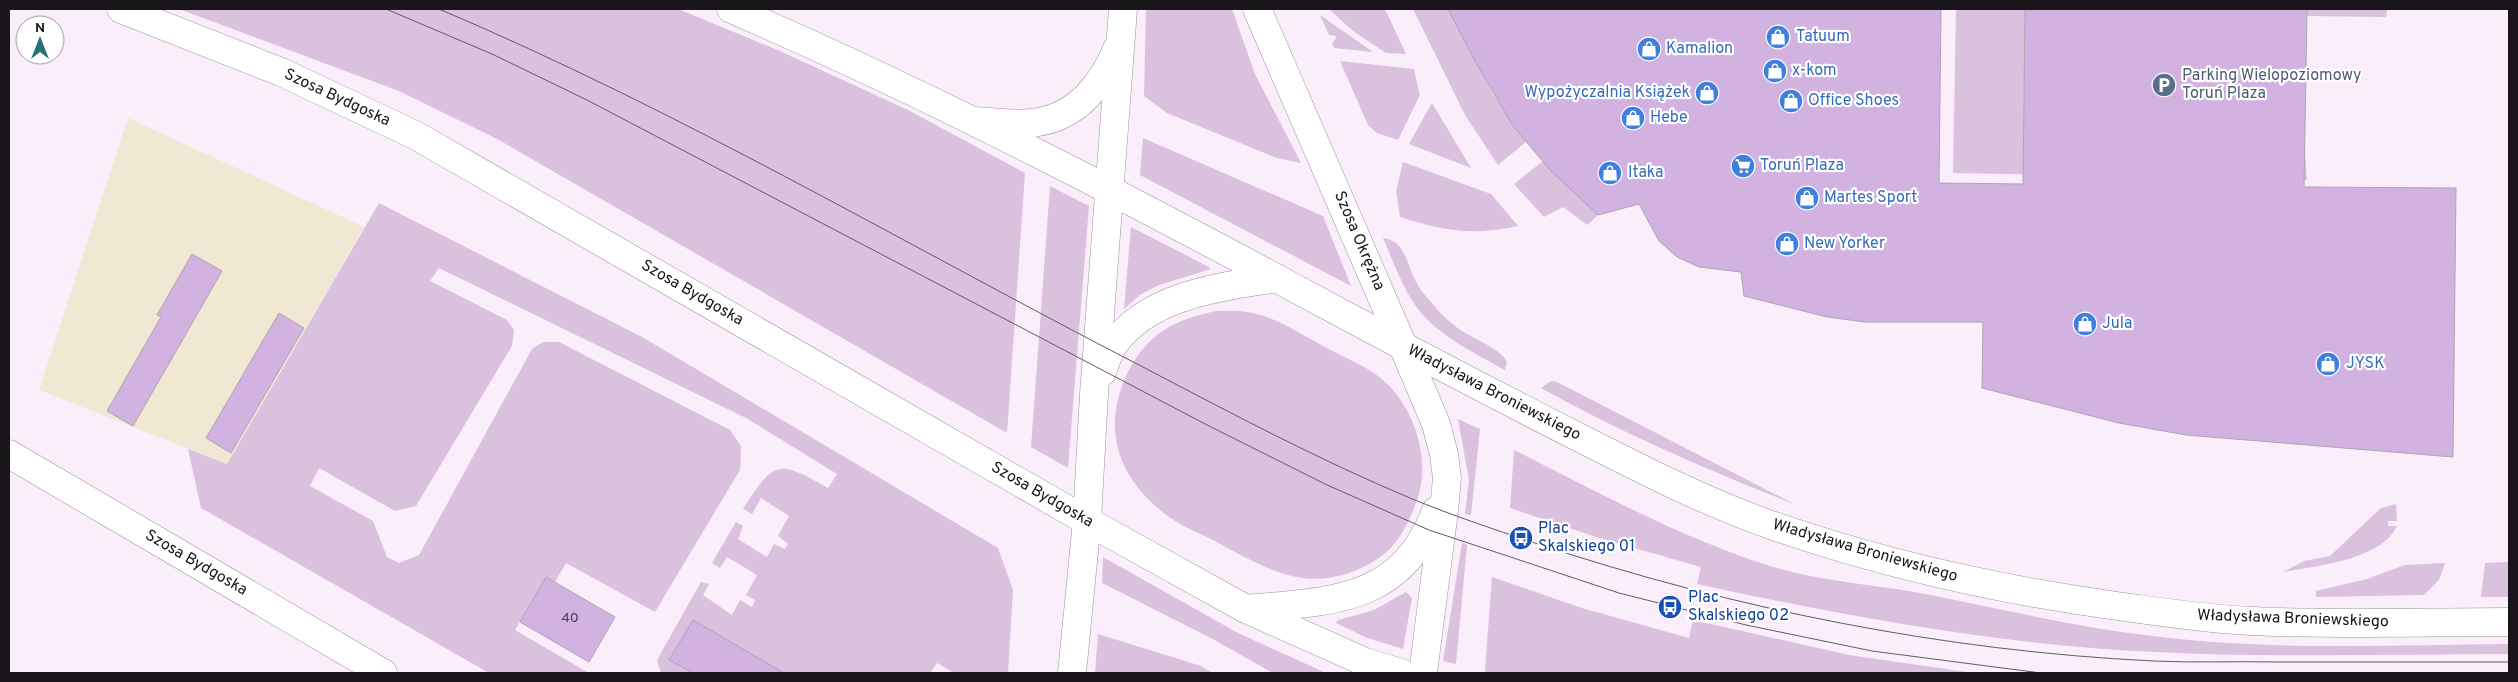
<svg xmlns="http://www.w3.org/2000/svg" width="2518" height="682" font-family="Overpass,sans-serif">
  <style>
    .industrial { fill: #f0e8d3 }
    .green { fill: #dac1dd }
    .building { fill: #d1b2e0; stroke: #ada4b1 }
    .lines { fill: none; stroke-linecap: round; stroke-linejoin: round }
    .tertiary-casing { stroke: #9d929e; stroke-width: 29 }
    .primary-casing { stroke: #9d929e; stroke-width: 29 }
    .tertiary { stroke: #fff; stroke-width: 28 }
    .primary { stroke: #fff; stroke-width: 28 }
    .tram { stroke: #615b62; stroke-width: 1 }
    .labels { text-anchor: middle; dominant-baseline: central; stroke-width: 4.5; stroke-linejoin: round; paint-order: stroke }
    .number-label { font-size: 14px; fill: #473c4c }
    .shop-label { font-size: 16px; fill: #366cbe; stroke: #fff; text-anchor: start }
    .service-label { font-size: 16px; fill: #4e5e75; stroke: #fff; text-anchor: start }
    .street-label { font-size: 16px; fill: #19151a; stroke: #fff }
    .transit-label { font-size: 16px; fill: #164399; stroke: #fff; text-anchor: start }
  </style>
  <rect width="100%" height="100%" fill="#faeefb"/>
  <!-- industrial -->
  <polygon class="industrial" points="128,118 364,227 227,464 39,390"/>
  <!-- green -->
  <g class="green">
    <polygon points="179,9 678,9 780,51 910,111 1025,173 1007,433 499,140 399,91"/>
    <polygon points="1146,9 1232,9 1255,74 1301,163 1277,158 1167,113 1144,96"/>
    <polygon points="1329,9 1385,9 1406,54 1386,53 1353,31"/>
    <polygon points="1413,9 1448,9 1493,94 1526,142 1498,165 1465,115"/>
    <polygon points="1956,9 2025,9 2023,139 2304,141 2307,180 1953,173"/>
    <polygon points="2307,9 2387,10 2386,17 2307,16"/>
    <polygon points="1320,15 1373,52 1334,48 1332,43 1336,39 1336,36 1329,35"/>
    <polygon points="1340,61 1414,69 1420,95 1398,140 1377,133 1368,125"/>
    <polygon points="1432,103 1471,168 1409,144"/>
    <polygon points="1143,138 1323,216 1351,286 1140,175"/>
    <polygon points="1543,161 1598,215 1587,225 1563,207 1544,217 1514,184"/>
    <path d="M 1403,162 L 1491,194 L 1518,226 C 1471,236 1445,231 1400,217 L 1396,191 Z"/>
    <polygon points="1050,186 1089,206 1068,468 1031,447"/>
    <path d="M 379,203 L 642,337 L 998,548 L 1013,590 L 1008,673 L 954,673 L 937,663 L 930,673 L 661,673 L 657,660 L 701,582 L 709,584 L 703,595 L 732,615 L 740,600 L 752,607 L 755,600 L 746,595 L 757,575 L 727,557 L 720,568 L 712,563 L 736,522 L 743,526 L 738,539 L 767,557 L 774,544 L 785,549 L 788,544 L 778,536 L 789,516 L 761,498 L 752,514 L 743,509 C 775,459 778,460 828,488 L 837,474 L 748,419 L 439,268 L 430,281 L 507,320 L 514,330 L 512,346 L 416,506 L 395,511 L 319,468 L 310,486 L 373,521 L 387,557 L 399,563 L 419,555 L 532,349 L 543,342 L 559,342 L 730,430 L 741,446 L 740,470 L 655,612 L 566,563 L 555,582 L 546,577 L 515,630 L 589,673 L 489,673 L 201,508 L 188,449 L 227,464 Z"/>
    <polygon points="1131,227 1209,267 1211,269 1159,285 1140,295 1124,309"/>
    <path d="M 1383,238 C 1406,241 1407,265 1416,282 C 1420,289 1426,297 1432,303 C 1438,311 1446,319 1454,325 C 1467,337 1500,347 1507,362 L 1505,370 C 1478,355 1443,338 1422,314 C 1404,293 1394,263 1383,238 Z"/>
    <path d="M 1216,311 C 1226,311 1237,310 1247,312 C 1275,316 1300,334 1325,347 C 1343,357 1367,366 1383,380 C 1416,409 1432,463 1416,503 C 1408,524 1398,545 1379,558 C 1316,599 1271,572 1213,540 C 1197,532 1179,525 1165,514 C 1117,477 1101,428 1128,372 C 1148,333 1174,320 1216,311 Z"/>
    <path d="M 1551,381 L 1557,382 L 1796,505 C 1708,470 1623,434 1541,388 Z"/>
    <polygon points="1458,419 1480,429 1471,515 1465,514 1469,480"/>
    <path d="M 1514,450 C 1596,491 1679,537 1767,565 C 1814,580 1866,584 1915,592 C 1994,607 2073,627 2153,636 C 2271,651 2391,645 2509,644 L 2509,654 C 2392,654 2273,658 2156,652 C 2001,645 1848,617 1697,584 L 1701,567 L 1596,537 L 1510,508 Z"/>
    <path d="M 2396,504 L 2397,521 L 2388,521 L 2388,526 L 2397,526 C 2381,560 2316,566 2283,572 L 2304,561 L 2330,556 L 2381,508 Z"/>
    <polygon points="1462,543 1467,545 1456,664 1443,661"/>
    <polygon points="1103,557 1238,633 1326,673 1273,673 1209,637 1102,583"/>
    <polygon points="2509,562 2509,597 2481,597 2485,563"/>
    <polygon points="2445,563 2439,580 2424,595 2316,597 2316,591 2367,579 2405,565"/>
    <polygon points="1492,577 1582,608 1689,638 1693,620 1849,655 1974,673 1487,673 1485,670"/>
    <polygon points="1406,592 1412,598 1403,649 1365,637 1336,623 1338,620 1374,610"/>
    <polygon points="1098,634 1201,666 1213,673 1095,673"/>
  </g>
  <!-- building -->
  <g class="building">
    <polygon points="1448,9 1941,9 1939,183 2023,184 2025,9 2307,9 2304,187 2456,188 2453,457 2186,435 2119,423 1982,388 1983,322 1865,322 1827,317 1744,296 1741,272 1699,267 1677,257 1659,241 1639,204 1598,215 1551,171 1513,126 1476,63"/>
    <polygon points="192,254 222,271 133,426 107,411 161,317 157,315"/>
    <polygon points="279,313 304,328 231,453 206,438"/>
    <polygon points="546,577 615,617 589,662 520,622"/>
    <polygon points="693,620 784,673 693,673 669,660"/>
  </g>
  <g class="lines">
    <!-- tertiary casing -->
    <g class="tertiary-casing">
      <g id="tertiary">
        <polyline points="1257,9 1403,346 1436,424 1444,454 1447,478 1444,511 1423,673"/>
        <path d="M 976,121 C 996,122 1019,126 1038,122 C 1078,116 1103,83 1117,49"/>
        <path d="M 1102,372 C 1106,362 1108,352 1114,344 C 1150,294 1221,287 1277,278"/>
        <polyline points="9,454 383,673"/>
        <path d="M 1246,609 C 1331,601 1401,603 1436,511"/>
        <polyline points="1072,673 1087,521 1094,394 1123,9"/>
      </g>
    </g>
    <!-- primary casing -->
    <g class="primary-casing">
      <g id="primary">
        <polyline points="121,9 281,72 415,135 1087,521 1246,609 1365,662 1401,673"/>
        <path d="M 731,9 C 940,99 1141,205 1341,313 C 1423,357 1505,400 1588,442 C 1647,472 1708,503 1771,525 C 1883,564 2000,590 2117,606 C 2161,612 2205,619 2250,621 C 2336,625 2423,622 2509,622"/>
      </g>
    </g>
    <!-- tertiary -->
    <use href="#tertiary" class="tertiary"/>
    <!-- primary -->
    <use href="#primary" class="primary"/>
    <!-- tram -->
    <g class="tram">
      <polyline points="386,9 492,54 587,100 1209,426 1325,484 1429,530 1619,593 1746,625 1872,651 2041,673"/>
      <path d="M 439,9 C 680,111 908,246 1141,366 C 1229,412 1317,459 1410,498 C 1451,515 1493,529 1535,543 C 1734,609 1944,651 2154,661 C 2195,663 2236,661 2276,662 C 2354,662 2432,662 2509,662"/>
    </g>
  </g>
  <!-- icons -->
  <defs>
    <g id="shop-disc" transform="scale(1.25)"><circle r="9.5" fill="#3f7fe0" stroke="#fff"/><path d="M-5-2.5h2.3a2.7 3.5 0 0 1 5.4 0H5L5.5 6h-11ZM-1.5-2.5h3a1.5 2.3 0 0 0-3 0Z" fill="#fff"/></g>
    <g id="parking-disc" transform="scale(1.25)"><circle r="9.5" fill="#5c6f8a" stroke="#fff"/><path d="M-3.5-5.5H1a3.5 3.5 0 0 1 0 7H-1V5.5H-3.5ZM-1-3.4V-.6H.8a1.4 1.4 0 0 0 0-2.8Z" fill="#fff"/></g>
    <g id="supermarket-disc" transform="scale(1.25)"><circle r="9.5" fill="#3f7fe0" stroke="#fff"/><path d="M-6-5.5h2.5l.6 2H6L4.5 2H-2.5L-4.4-4H-6ZM-1.5 3.2a1.3 1.3 0 1 0 .1 0ZM3 3.2a1.3 1.3 0 1 0 .1 0Z" fill="#fff"/></g>
    <g id="bus-disc" transform="scale(1.25)"><circle r="9.5" fill="#1a4fb4" stroke="#fff"/><path d="M-5-6H5V4H4V6H2V4H-2V6H-4V4H-5ZM-3.5-4V0h7V-4ZM-3.5 1.2v1.5H-2V1.2ZM2 1.2v1.5H3.5V1.2Z" fill="#fff"/></g>
  </defs>
  <g fill-rule="evenodd">
    <use href="#shop-disc" x="1778" y="37"/>
    <use href="#shop-disc" x="1649" y="49"/>
    <use href="#shop-disc" x="1775" y="71"/>
    <use href="#parking-disc" x="2164" y="85"/>
    <use href="#shop-disc" x="1707" y="93"/>
    <use href="#shop-disc" x="1791" y="101"/>
    <use href="#shop-disc" x="1633" y="118"/>
    <use href="#supermarket-disc" x="1743" y="166"/>
    <use href="#shop-disc" x="1610" y="173"/>
    <use href="#shop-disc" x="1807" y="198"/>
    <use href="#shop-disc" x="1787" y="244"/>
    <use href="#shop-disc" x="2085" y="324"/>
    <use href="#shop-disc" x="2328" y="364"/>
    <use href="#bus-disc" x="1521" y="538"/>
    <use href="#bus-disc" x="1670" y="607"/>
  </g>
  <g class="labels">
    <!-- number labels -->
    <g class="number-label">
      <text x="570" y="618">40</text>
    </g>
    <!-- shop labels -->
    <g class="shop-label">
      <text x="1796" y="37">Tatuum</text>
      <text x="1666" y="49">Kamalion</text>
      <text x="1792" y="71">x-kom</text>
      <text x="1690" y="93" text-anchor="end">Wypożyczalnia Książek</text>
      <text x="1808" y="101">Office Shoes</text>
      <text x="1650" y="118">Hebe</text>
      <text x="1760" y="166">Toruń Plaza</text>
      <text x="1628" y="173">Itaka</text>
      <text x="1824" y="198">Martes Sport</text>
      <text x="1804" y="244">New Yorker</text>
      <text x="2102" y="324">Jula</text>
      <text x="2346" y="364">JYSK</text>
    </g>
    <!-- service labels -->
    <g class="service-label">
      <text x="2182" y="76">Parking Wielopoziomowy<tspan x="2182" dy="18">Toruń Plaza</tspan></text>
    </g>
    <!-- street labels -->
    <g class="street-label">
      <text transform="translate(337 98) rotate(25)">Szosa Bydgoska</text>
      <text transform="translate(1359 241) rotate(67)">Szosa Okrężna</text>
      <text transform="translate(692 293) rotate(30)">Szosa Bydgoska</text>
      <text transform="translate(1494 393) rotate(27)">Władysława Broniewskiego</text>
      <text transform="translate(1042 495) rotate(30)">Szosa Bydgoska</text>
      <text transform="translate(1865 551) rotate(16)">Władysława Broniewskiego</text>
      <text transform="translate(196 563) rotate(30)">Szosa Bydgoska</text>
      <text transform="translate(2293 619) rotate(2)">Władysława Broniewskiego</text>
    </g>
    <!-- transit labels -->
    <g class="transit-label">
      <text x="1538" y="529">Plac<tspan x="1538" dy="18">Skalskiego 01</tspan></text>
      <text x="1688" y="598">Plac<tspan x="1688" dy="18">Skalskiego 02</tspan></text>
    </g>
  </g>
  <!-- border -->
  <rect width="2518" height="682" fill="none" stroke="#19151a" stroke-width="20"/>
  <!-- north arrow -->
  <g transform="translate(40 40)"><circle r="24" fill="#ffffff" stroke="#a3a1a3"/>
  <path d="M0-4L9 19L0 12L-9 19Z" fill="#297377"/>
  <text y="-8" font-size="14" font-weight="bold" text-anchor="middle" fill="#19151a">N</text>
  </g>
</svg>
